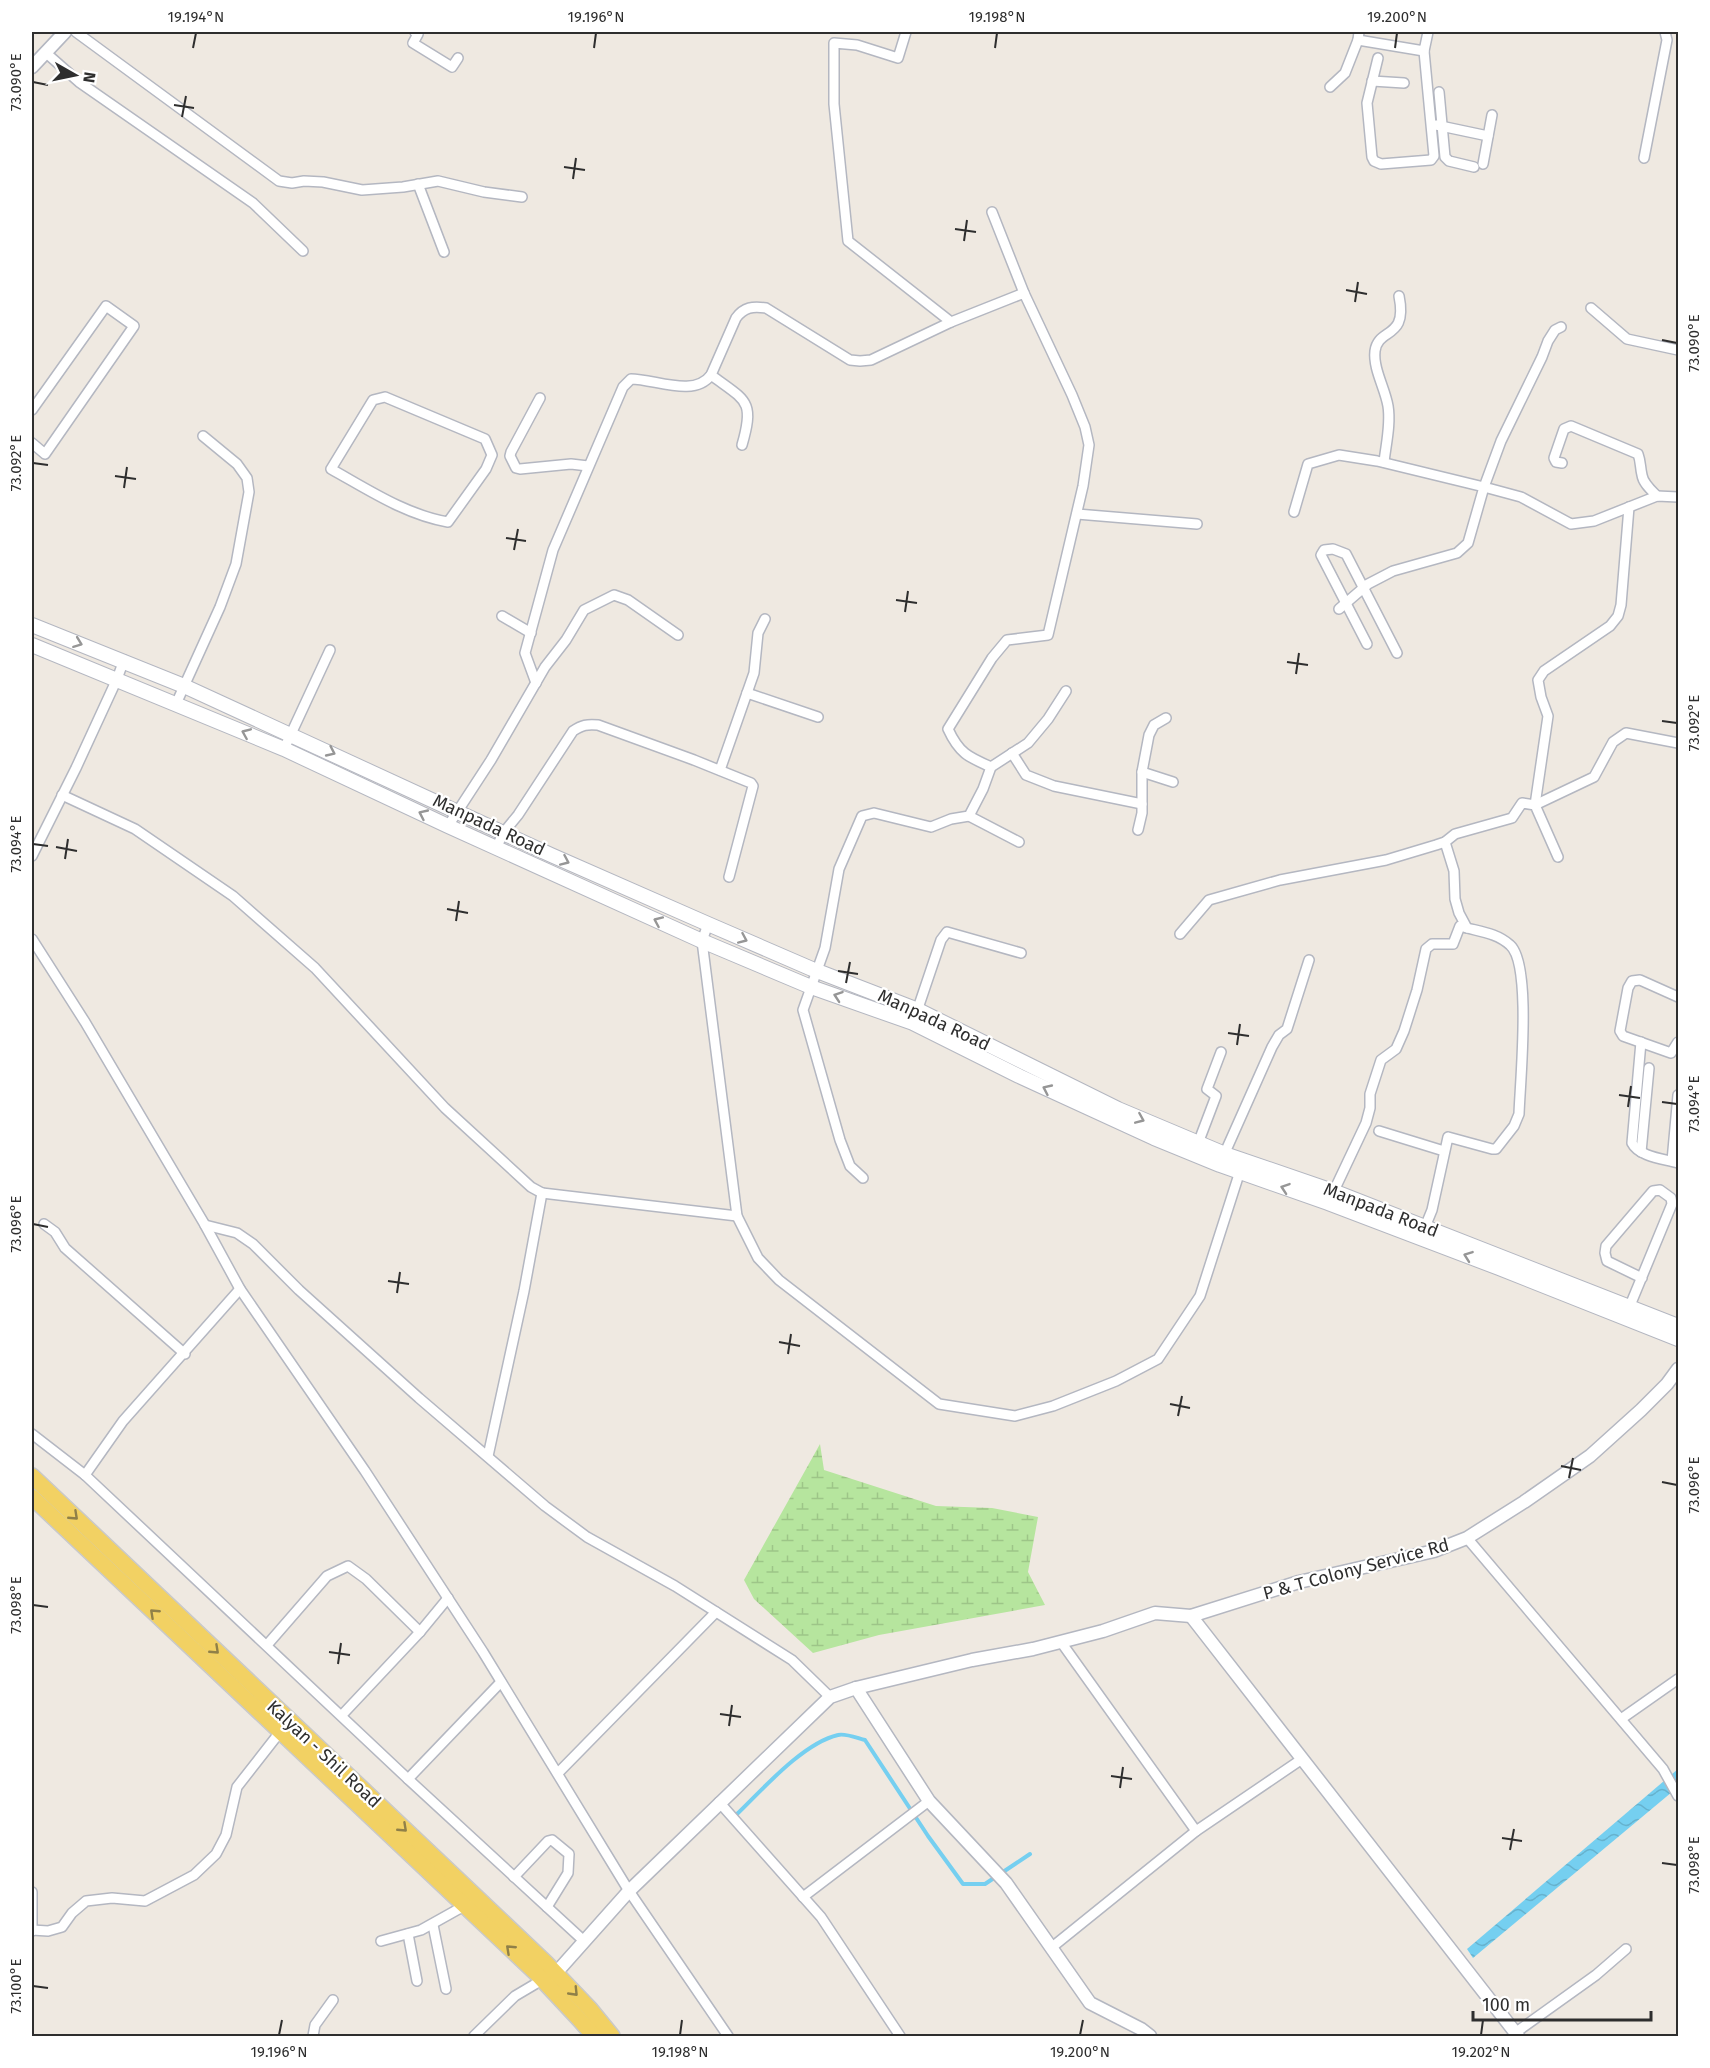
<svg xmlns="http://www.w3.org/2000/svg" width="1710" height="2068" font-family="'Fira Sans',sans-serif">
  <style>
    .wetland { fill: url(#wetland-marsh) }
    .water { fill: url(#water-waves) }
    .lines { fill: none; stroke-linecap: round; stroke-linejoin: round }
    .stream { stroke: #75cff0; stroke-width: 4 }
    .minor-casing { stroke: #b4b7c1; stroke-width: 12 }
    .tertiary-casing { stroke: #b4b7c1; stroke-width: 15 }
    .secondary-casing { stroke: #b4b7c1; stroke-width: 16 }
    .primary-casing { stroke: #c9c9c9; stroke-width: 18 }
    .minor { stroke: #fff; stroke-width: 9 }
    .tertiary { stroke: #fff; stroke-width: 12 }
    .secondary { stroke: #fff; stroke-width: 14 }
    .primary { stroke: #f2d163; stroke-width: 15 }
    .oneway { stroke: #969696 }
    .oneway2 { stroke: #908048 }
    .ticks { fill: none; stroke: #2e2e2e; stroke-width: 2 }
    .labels { text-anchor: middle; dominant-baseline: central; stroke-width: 4.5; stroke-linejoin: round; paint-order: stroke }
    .street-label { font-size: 18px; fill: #2e2e2e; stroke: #fff }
    .neatline { fill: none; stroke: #2e2e2e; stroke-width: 2 }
    .ticks-label { font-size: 15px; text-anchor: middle; fill: #2e2e2e }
  </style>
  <defs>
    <pattern id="wetland-marsh" width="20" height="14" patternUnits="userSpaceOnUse" patternTransform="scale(1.5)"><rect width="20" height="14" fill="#b6e59e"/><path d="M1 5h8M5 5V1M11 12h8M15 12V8" fill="none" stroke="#9dc588"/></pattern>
    <pattern id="water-waves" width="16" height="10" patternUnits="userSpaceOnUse" patternTransform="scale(1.5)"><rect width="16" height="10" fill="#75cff0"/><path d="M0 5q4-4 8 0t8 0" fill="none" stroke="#66b2ce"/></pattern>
  </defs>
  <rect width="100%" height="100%" fill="#efe9e1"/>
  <!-- wetland -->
  <polygon class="wetland" points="820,1444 824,1470 936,1506 992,1508 1038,1517 1028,1572 1045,1605 879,1635 813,1653 754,1599 744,1580"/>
  <!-- water -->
  <polygon class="water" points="1678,1769 1678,1787 1473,1958 1467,1949"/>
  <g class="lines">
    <!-- stream -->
    <path class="stream" d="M 737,1814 C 762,1790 803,1743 838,1735 C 845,1733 857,1738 865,1740 L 928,1836 L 963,1884 L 985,1884 L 1030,1854"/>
    <!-- minor casing -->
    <g class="minor-casing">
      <g id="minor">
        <polyline points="76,32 279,181 292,183 304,181 323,182 362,190 403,187 438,181 484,192 522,197"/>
        <polyline points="415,32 418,34 413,43 452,67 458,58"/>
        <polyline points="906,32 898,58 857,45 834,43 834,104 848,241 951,322"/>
        <polyline points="1359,32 1358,40 1424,51 1428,32"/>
        <polyline points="45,52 79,82 253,203 303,251"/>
        <polyline points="1378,58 1367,103 1372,157 1374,161 1381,164 1431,160 1434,156 1424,51"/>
        <polyline points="1372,81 1404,83"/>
        <polyline points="1330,87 1345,73 1358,40"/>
        <polyline points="1439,92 1445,157 1449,161 1474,167"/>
        <polyline points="1436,125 1488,136"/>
        <polyline points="1644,158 1667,40 1665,32"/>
        <polyline points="1483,164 1492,115"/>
        <polyline points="418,184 444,252"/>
        <polyline points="992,212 1024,293"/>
        <polyline points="1591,308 1627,339 1678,350"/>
        <polyline points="1561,327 1555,330 1548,341 1542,357 1501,441 1484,487 1521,497 1571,524 1594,521 1657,496 1678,497"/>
        <path d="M 711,375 C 746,401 755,400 742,445"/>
        <path d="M 385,397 L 485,439 L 492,455 L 486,469 L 448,522 C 406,515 367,489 331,469 L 373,400 Z"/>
        <polyline points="540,398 511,452 510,456 516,468 520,469 571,464 588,466"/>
        <polyline points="32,410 106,306 134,326 45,454 32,443"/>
        <path d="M 1384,462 C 1386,444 1391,424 1388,406 C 1385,388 1373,369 1375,351 C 1378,327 1408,340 1399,296"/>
        <path d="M 1562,463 L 1556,462 L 1554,458 L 1564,429 L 1571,426 L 1638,454 C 1641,462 1640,467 1642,475 C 1643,483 1651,490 1657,496"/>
        <polyline points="1294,512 1308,464 1339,455 1377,461 1484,487 1468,543 1457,553 1393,571 1368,584 1339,609"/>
        <polyline points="1077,514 1197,524"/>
        <polyline points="502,616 531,633"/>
        <polyline points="1367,644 1321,555 1324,550 1333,549 1346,554 1397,653"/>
        <path d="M 536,683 L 525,653 L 553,550 L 623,387 L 631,379 C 655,379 694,398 711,375 L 736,318 C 744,307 753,306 766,308 L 850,360 L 860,361 L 871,360 L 951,322 L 1024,293 L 1072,395 L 1085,427 L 1089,445 L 1083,486 L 1048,635 L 1007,640 L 992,658 L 948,729 C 959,753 968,757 991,767"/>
        <polyline points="747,693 818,717"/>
        <polyline points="176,704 220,607 236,564 249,492 247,478 237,464 203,436"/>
        <polyline points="284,749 330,650"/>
        <polyline points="1012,753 1026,775 1054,786 1142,804"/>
        <polyline points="720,770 754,673 758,633 765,619"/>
        <polyline points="1142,772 1173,782"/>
        <polyline points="62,795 135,829 233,896 315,968 445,1108 531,1187 542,1193"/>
        <polyline points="1535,805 1548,716 1541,697 1538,680 1544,671 1610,626 1618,616 1621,605 1629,507"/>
        <polyline points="1535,805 1594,777 1613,742 1626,733 1678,743"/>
        <polyline points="969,816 1019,842"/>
        <polyline points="448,826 491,760 545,667 566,640 584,610 614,595 628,600 678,635"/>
        <polyline points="1138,830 1142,813 1142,772 1149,735 1154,725 1166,718"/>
        <path d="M 496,848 L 504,832 L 518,815 L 573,731 C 582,725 587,724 598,725 L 694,760 L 751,783 L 753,786 L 729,877"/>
        <polyline points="32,856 76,768 117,679 124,660"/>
        <polyline points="708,924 702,941 737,1216 758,1258 779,1280 939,1404 1015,1416 1053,1406 1116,1381 1158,1359 1200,1296 1241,1168"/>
        <polyline points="1180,934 1209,900 1280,880 1386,860 1436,845 1445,842 1455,834 1512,818 1522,803 1535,805 1558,857"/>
        <polyline points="32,939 85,1022 205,1225 240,1289 365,1471 483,1652 629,1891 728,2036"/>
        <polyline points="1678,997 1640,980 1632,981 1628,988 1620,1031 1623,1036 1671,1053 1678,1042"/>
        <polyline points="913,1023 941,940 947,932 1021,953"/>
        <path d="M 1641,1042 L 1632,1143 C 1639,1157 1665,1159 1678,1163"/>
        <polyline points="1379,1131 1444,1151"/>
        <polyline points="1197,1146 1216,1096 1207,1089 1221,1052"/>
        <polyline points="1641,1152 1649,1068"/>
        <polyline points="1223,1157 1272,1047 1279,1035 1287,1029 1309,960"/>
        <polyline points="1672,1161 1678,1095"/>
        <polyline points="863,1178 850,1166 840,1140 803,1010 825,948 839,869 862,816 874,813 931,827 951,819 969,816 983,789 991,767 1028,743 1048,719 1066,691"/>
        <polyline points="1332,1195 1366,1123 1370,1108 1370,1094 1381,1060 1396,1049 1404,1031 1417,990 1426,949 1432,944 1453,944 1460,926 1467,928"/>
        <polyline points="44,1224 55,1232 65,1248 185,1354"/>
        <polyline points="205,1225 237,1233 253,1244 299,1290 419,1398 545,1506 587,1537 675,1586 792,1660 830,1697"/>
        <path d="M 1423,1232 L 1432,1210 L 1448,1137 L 1492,1149 L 1496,1149 L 1514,1126 L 1519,1114 C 1520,1082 1532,964 1510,945 C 1498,934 1483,932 1467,928 L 1459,913 L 1455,899 L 1454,871 L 1445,842"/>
        <polyline points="1629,1308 1672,1204 1671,1198 1660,1190 1653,1191 1606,1246 1605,1253 1607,1261 1642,1278"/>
        <polyline points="32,1434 85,1475 408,1779 501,1682"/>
        <polyline points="488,1456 524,1291 542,1193 737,1216"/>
        <polyline points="85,1475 123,1421 240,1289"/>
        <polyline points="1467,1538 1663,1769 1678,1796"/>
        <polyline points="1061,1642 1196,1831 1302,1759"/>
        <polyline points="267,1645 327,1576 348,1566 366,1579 420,1632 448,1598"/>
        <polyline points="342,1715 420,1632"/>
        <polyline points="1621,1719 1678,1679"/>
        <polyline points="558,1773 716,1612"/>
        <polyline points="408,1779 584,1941"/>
        <polyline points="719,1802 821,1917 900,2036"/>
        <polyline points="514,1877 548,1841 552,1840 569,1854 568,1873 547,1907"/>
        <polyline points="803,1897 929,1801"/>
        <polyline points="433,1925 446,1989"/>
        <polyline points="32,1930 48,1931 62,1927 72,1913 86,1901 112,1898 145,1901 194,1875 216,1854 226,1835 237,1787 280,1732"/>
        <polyline points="32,1931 32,1892"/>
        <polyline points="408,1934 417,1981"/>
        <polyline points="381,1941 421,1930 464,1906"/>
        <polyline points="1051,1948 1196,1831"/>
        <polyline points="1515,2033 1596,1975 1626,1949"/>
        <polyline points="313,2036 315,2025 333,2000"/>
        <polyline points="474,2036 515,1996 542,1980"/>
      </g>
    </g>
    <!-- tertiary casing -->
    <g class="tertiary-casing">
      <g id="tertiary">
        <polyline points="32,67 65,32"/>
        <polyline points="1191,1616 1518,2036"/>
        <polyline points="856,1688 929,1801 1006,1883 1090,2003 1141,2029 1150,2036"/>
        <polyline points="549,1977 556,1973 629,1891 830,1697 856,1688 972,1660 1033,1649 1103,1631 1155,1613 1191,1616 1299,1582 1434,1551 1467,1538 1524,1502 1590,1456 1641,1410 1667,1384 1678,1369"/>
      </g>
    </g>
    <!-- secondary casing -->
    <g class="secondary-casing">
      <g id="secondary">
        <polyline points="32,625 184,686 551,855 708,924 812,969 918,1010 1118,1109 1225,1154 1333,1191 1678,1326"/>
        <polyline points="32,645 284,749 448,826 702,941 811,987 913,1023 1019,1076 1154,1138 1220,1165 1328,1203 1499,1268 1678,1339"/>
      </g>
    </g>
    <!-- primary casing -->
    <g class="primary-casing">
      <g id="primary">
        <polyline points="32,1476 546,1963 590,2009 612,2036"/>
        <polyline points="32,1497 536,1973 579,2019 594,2036"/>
      </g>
    </g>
    <!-- minor -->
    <use href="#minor" class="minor"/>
    <!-- tertiary -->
    <use href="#tertiary" class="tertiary"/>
    <!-- secondary -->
    <use href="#secondary" class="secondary"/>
    <!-- primary -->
    <use href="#primary" class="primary"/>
  </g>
  <!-- one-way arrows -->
  <defs><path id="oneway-chevron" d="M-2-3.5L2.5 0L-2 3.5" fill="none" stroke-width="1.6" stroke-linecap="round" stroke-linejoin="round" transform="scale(1.5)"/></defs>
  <g class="oneway">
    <use href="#oneway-chevron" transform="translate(78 643) rotate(21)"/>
    <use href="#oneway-chevron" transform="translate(246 733) rotate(-157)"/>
    <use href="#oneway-chevron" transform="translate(331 752) rotate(25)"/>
    <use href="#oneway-chevron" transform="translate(423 814) rotate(-155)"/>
    <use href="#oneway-chevron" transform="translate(565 861) rotate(24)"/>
    <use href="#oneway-chevron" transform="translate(658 921) rotate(-156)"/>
    <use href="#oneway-chevron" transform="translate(743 939) rotate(24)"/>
    <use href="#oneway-chevron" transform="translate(838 996) rotate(-161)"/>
    <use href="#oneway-chevron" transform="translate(1047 1089) rotate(-155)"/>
    <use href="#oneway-chevron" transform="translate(1140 1119) rotate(23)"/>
    <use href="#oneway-chevron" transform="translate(1285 1188) rotate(-161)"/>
    <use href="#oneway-chevron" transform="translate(1468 1256) rotate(-160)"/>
  </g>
  <g class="oneway2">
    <use href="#oneway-chevron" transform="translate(74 1516) rotate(43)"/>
    <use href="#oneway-chevron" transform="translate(154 1613) rotate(-137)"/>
    <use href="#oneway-chevron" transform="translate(215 1650) rotate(43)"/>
    <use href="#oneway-chevron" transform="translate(403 1828) rotate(43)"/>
    <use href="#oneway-chevron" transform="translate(510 1949) rotate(-137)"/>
    <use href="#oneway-chevron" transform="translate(574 1992) rotate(46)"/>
  </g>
  <!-- ticks -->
  <path class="ticks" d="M 193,48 L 196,33M 594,48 L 596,33M 995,48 L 997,33M 1395,48 L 1397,33M 33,82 L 48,85M 174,105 L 194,108M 182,117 L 186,96M 564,167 L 585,170M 573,179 L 576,158M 955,229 L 976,232M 964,241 L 967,220M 1346,290 L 1367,294M 1355,302 L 1358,282M 1662,340 L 1677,343M 33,463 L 48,465M 115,476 L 136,479M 124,488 L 127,467M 506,538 L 526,541M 514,550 L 518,529M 896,600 L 917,603M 905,612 L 908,591M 1287,662 L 1308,665M 1296,674 L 1299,653M 1662,721 L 1677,723M 33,844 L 48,846M 56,847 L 77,851M 65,859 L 68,839M 447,909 L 468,913M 456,921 L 459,901M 838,971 L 858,974M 846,983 L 850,962M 1228,1033 L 1249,1036M 1237,1045 L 1240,1024M 1619,1095 L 1640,1098M 1662,1102 L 1677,1104M 1628,1107 L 1631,1086M 33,1224 L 48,1227M 388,1281 L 409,1284M 397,1293 L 400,1272M 779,1342 L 800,1346M 788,1354 L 791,1334M 1170,1404 L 1190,1408M 1178,1416 L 1182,1396M 1561,1466 L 1581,1470M 1569,1478 L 1573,1458M 1662,1482 L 1677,1485M 33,1605 L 48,1607M 329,1652 L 350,1655M 338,1664 L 341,1643M 720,1714 L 741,1717M 729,1726 L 732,1705M 1111,1776 L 1132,1779M 1120,1788 L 1123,1767M 1502,1838 L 1522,1841M 1510,1850 L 1514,1829M 1662,1863 L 1677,1865M 33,1986 L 48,1988M 279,2035 L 282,2020M 680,2035 L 682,2020M 1080,2035 L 1083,2020M 1481,2035 L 1483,2020"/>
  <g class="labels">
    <!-- street labels -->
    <g class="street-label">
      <text transform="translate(489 825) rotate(25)">Manpada Road</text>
      <text transform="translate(934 1020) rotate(25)">Manpada Road</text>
      <text transform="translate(1381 1210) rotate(21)">Manpada Road</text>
      <text transform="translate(1356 1569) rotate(-15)">P &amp; T Colony Service Rd</text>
      <text transform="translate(324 1754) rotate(43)">Kalyan - Shil Road</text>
    </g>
  </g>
  <!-- border -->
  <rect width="1710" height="2068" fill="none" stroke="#ffffff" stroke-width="66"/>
  <!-- north arrow -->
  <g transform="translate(75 75) rotate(99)" stroke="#ffffff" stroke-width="4.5" paint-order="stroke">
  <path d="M0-4.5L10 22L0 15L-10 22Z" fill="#2e2e2e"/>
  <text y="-9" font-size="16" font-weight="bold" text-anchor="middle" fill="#2e2e2e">N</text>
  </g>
  <!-- scale -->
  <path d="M1473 2011v9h178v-9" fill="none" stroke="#2e2e2e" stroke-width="3"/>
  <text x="1482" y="2011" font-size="18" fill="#2e2e2e" stroke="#ffffff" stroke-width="4.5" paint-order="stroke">100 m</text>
  <rect x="33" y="33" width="1644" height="2002" class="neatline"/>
  <g class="ticks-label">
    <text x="196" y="22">19.194°N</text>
    <text x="596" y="22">19.196°N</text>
    <text x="997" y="22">19.198°N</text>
    <text x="1397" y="22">19.200°N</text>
    <text transform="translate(16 82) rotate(-90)" y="5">73.090°E</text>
    <text transform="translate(1694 343) rotate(-90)" y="5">73.090°E</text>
    <text transform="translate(16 463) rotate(-90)" y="5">73.092°E</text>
    <text transform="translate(1694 723) rotate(-90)" y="5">73.092°E</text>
    <text transform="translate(16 844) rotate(-90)" y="5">73.094°E</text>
    <text transform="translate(1694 1104) rotate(-90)" y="5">73.094°E</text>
    <text transform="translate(16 1224) rotate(-90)" y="5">73.096°E</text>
    <text transform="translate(1694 1485) rotate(-90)" y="5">73.096°E</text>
    <text transform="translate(16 1605) rotate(-90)" y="5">73.098°E</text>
    <text transform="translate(1694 1865) rotate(-90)" y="5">73.098°E</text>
    <text transform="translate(16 1986) rotate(-90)" y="5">73.100°E</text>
    <text x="279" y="2057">19.196°N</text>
    <text x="680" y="2057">19.198°N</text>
    <text x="1080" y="2057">19.200°N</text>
    <text x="1481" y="2057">19.202°N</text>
  </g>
</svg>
